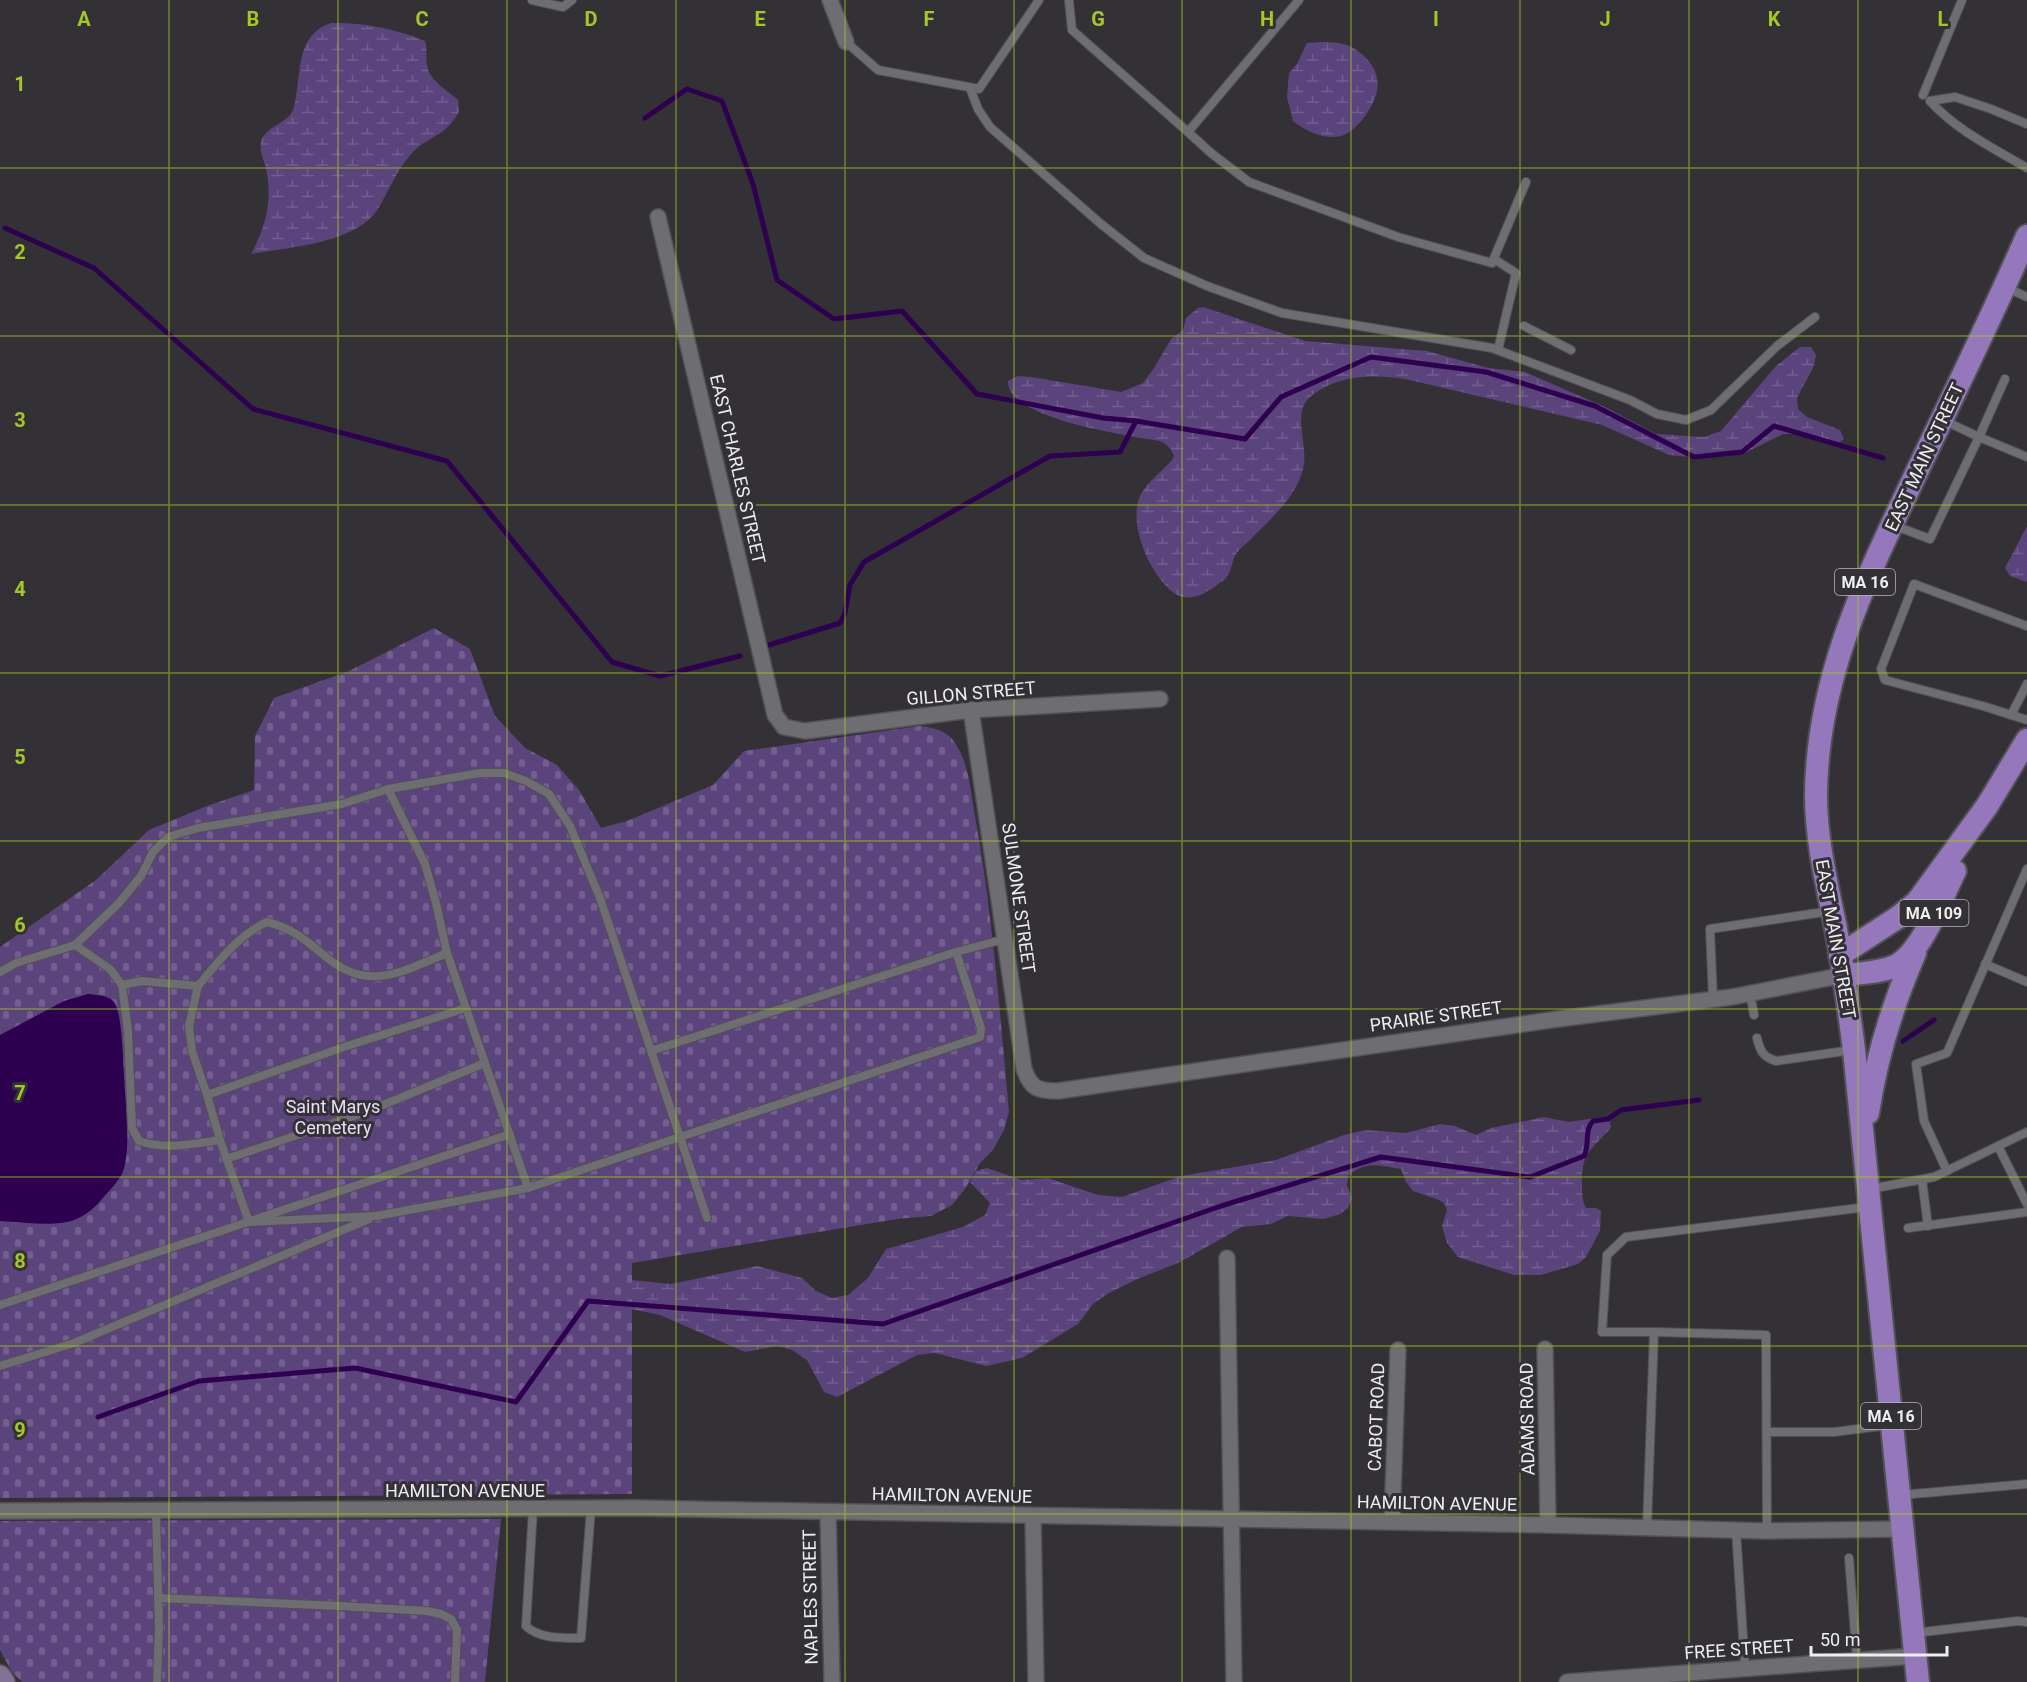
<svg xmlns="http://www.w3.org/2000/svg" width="2027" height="1682" font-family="Roboto,sans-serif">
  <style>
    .wetland { fill: url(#wetland-marsh) }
    .cemetery { fill: url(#cemetery-stones) }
    .water { fill: #2d014f }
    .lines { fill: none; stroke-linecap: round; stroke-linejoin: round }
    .stream { stroke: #2d014f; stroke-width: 5 }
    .service-casing { stroke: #515054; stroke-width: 10 }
    .minor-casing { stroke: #515054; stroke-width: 18 }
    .secondary-casing { stroke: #515054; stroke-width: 24 }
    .primary-casing { stroke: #515054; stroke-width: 26 }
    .service { stroke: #6e6d72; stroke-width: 8 }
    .minor { stroke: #6e6d72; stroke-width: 15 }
    .secondary { stroke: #827297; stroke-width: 21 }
    .primary { stroke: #9578bc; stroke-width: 22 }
    .grid { fill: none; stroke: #a4c825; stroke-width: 1.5; stroke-opacity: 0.55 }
    .labels { text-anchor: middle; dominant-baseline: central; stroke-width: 6; stroke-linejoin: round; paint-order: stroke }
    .shield { fill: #333135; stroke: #b6b5b7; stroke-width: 1.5 }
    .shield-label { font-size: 16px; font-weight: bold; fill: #eeedef }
    .street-label { font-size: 18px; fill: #eeedef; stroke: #333135 }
    .park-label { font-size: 18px; fill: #e8dff6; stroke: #333135 }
    .grid-label { font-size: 20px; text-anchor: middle; font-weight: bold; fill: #a4c825; stroke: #333135; stroke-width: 6; stroke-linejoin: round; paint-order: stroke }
  </style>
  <defs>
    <pattern id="wetland-marsh" width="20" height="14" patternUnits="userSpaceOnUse" patternTransform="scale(1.5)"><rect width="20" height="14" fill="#5b437c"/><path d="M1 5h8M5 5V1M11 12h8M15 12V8" fill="none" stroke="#735e8f"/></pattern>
    <pattern id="cemetery-stones" width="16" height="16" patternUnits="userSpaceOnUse" patternTransform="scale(1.5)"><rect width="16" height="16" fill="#5b437c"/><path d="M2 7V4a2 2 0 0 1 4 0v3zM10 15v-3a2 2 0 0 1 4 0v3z" fill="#735e8f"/></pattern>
  </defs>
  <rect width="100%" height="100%" fill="#333135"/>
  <!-- wetland -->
  <g class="wetland">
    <path d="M 331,23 C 362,22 397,29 425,41 C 428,51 425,58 427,66 C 429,80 448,91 458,100 L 459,112 C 444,137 433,134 415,150 C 399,165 389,190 378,209 C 355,244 289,247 251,254 C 265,228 272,204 267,174 C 266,163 259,154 261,142 C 265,125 290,124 294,107 C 302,77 294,35 331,23 Z"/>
    <path d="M 1320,42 C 1327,42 1336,42 1343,44 C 1350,45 1357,50 1363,55 C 1386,76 1379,99 1362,120 C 1355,128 1346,137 1335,137 C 1320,138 1304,130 1293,121 L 1287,97 L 1289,73 L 1297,64 L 1307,43 Z"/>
    <path d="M 1203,307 L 1305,341 L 1427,351 L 1488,368 L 1525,372 L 1605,407 L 1656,434 L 1704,437 L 1721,431 L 1776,366 L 1800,347 L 1811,347 L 1816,355 L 1814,366 L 1797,398 L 1798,409 L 1807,417 L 1840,430 L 1844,439 L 1840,442 L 1831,442 L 1800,434 L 1783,434 L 1743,454 L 1700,458 L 1669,455 L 1602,425 L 1405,379 C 1373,374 1335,375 1309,398 C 1293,413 1307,444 1304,464 C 1299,495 1272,517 1252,538 C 1247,543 1240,548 1236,554 C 1232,560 1232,569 1228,575 C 1226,579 1222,582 1218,584 C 1203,596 1186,604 1170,590 C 1148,570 1127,522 1141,494 C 1148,482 1162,471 1172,460 L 1174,456 C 1171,448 1167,444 1160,441 C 1130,436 1006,419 1008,381 L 1017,376 L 1031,377 L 1121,392 L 1143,383 L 1154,368 L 1171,339 L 1183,330 L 1186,318 L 1198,308 Z"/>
    <polygon points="2027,526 2027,582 2010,576 2005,568"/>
    <path d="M 1544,1117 L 1568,1122 L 1603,1117 L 1609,1118 L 1611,1128 C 1591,1150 1581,1153 1582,1184 C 1582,1193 1582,1200 1586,1208 L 1596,1208 L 1601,1211 L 1600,1231 L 1586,1257 L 1578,1264 L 1541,1275 L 1514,1275 L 1458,1257 L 1447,1243 L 1442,1226 L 1447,1210 L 1444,1203 L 1439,1200 L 1413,1191 L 1406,1182 L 1401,1169 C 1380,1166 1366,1160 1348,1176 L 1347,1185 L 1352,1198 L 1348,1208 L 1340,1214 L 1324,1219 L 1287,1216 L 1271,1224 L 1242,1227 L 1178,1263 L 1135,1280 L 1109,1293 L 1093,1304 L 1078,1324 L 1022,1358 L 986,1366 L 935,1353 L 917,1355 L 837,1397 L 824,1392 L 807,1360 L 792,1350 L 778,1346 L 745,1352 L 660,1315 L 603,1303 L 612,1278 L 671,1284 L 757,1266 L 802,1278 L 816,1291 L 832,1298 L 848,1295 L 868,1278 L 886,1249 L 963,1227 L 985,1215 L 990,1203 L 970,1182 L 976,1171 L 987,1168 L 1022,1180 L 1048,1178 L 1098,1195 L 1122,1197 L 1181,1176 L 1276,1160 L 1344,1135 L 1365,1130 L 1406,1133 L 1440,1124 L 1455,1126 L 1476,1135 L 1491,1128 Z"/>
  </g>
  <!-- cemetery -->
  <g class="cemetery">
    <path d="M 434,628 L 470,649 L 495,716 L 525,748 L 557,765 L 579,790 L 601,828 L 627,821 L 713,785 L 744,751 L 920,726 C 933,727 948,731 955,743 C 970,765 971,796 976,822 C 993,918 1000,1015 1009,1112 L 1004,1130 L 993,1150 L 980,1163 L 965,1189 L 952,1205 L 931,1216 L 897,1219 L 632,1263 L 632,1494 L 0,1498 L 0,947 L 96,880 L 149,830 L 207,806 L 254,790 L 255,736 L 274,698 L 349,671 Z"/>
    <polygon points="501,1519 485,1682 22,1682 12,1672 0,1650 0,1521"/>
  </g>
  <!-- water -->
  <path class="water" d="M 88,994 C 96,995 109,995 114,1002 C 122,1012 123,1059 124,1074 C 125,1100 132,1151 122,1174 C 117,1183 109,1191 102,1199 C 94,1209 81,1219 68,1222 C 47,1226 21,1222 0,1221 L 0,1035 L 64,1001 Z"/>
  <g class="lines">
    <!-- stream -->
    <g class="stream">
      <polyline points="645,118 687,89 722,101 753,184 777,280 834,319 902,311 977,394 1103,418 1136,421"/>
      <polyline points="5,228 94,268 253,409 447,461 612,662 660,676 740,656"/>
      <polyline points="769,645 840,623 845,613 850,585 864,562 1050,456 1120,452 1136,421 1245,439 1281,397 1371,357 1486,372 1595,406 1694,457 1742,452 1774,426 1883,458"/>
      <polyline points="1903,1041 1934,1020"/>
      <path d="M 98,1417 L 199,1381 L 355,1368 L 516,1402 L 588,1301 L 883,1324 L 1221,1206 L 1381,1157 L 1530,1177 L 1584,1156 C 1590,1145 1584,1130 1593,1121 L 1608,1119 L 1621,1110 L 1699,1100"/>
    </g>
    <!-- service casing -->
    <g class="service-casing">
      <g id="service">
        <polyline points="532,0 563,7 572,0"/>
        <polyline points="1069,1 1072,30 1188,132 1299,0"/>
        <polyline points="846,42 878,70 979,89 1039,0"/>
        <polyline points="970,88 978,109 990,127 1101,224 1144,258 1207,286 1282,313 1492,348 1630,400 1657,414 1686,420 1711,410 1777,346 1815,317"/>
        <polyline points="1923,95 1962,0"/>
        <path d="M 1930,101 C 1956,130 1993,148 2027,168"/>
        <polyline points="1930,101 1955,97 1991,109 2027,124"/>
        <polyline points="1188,132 1211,153 1249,182 1398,237 1492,263 1526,182"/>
        <polyline points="1494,259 1516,273 1498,350"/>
        <polyline points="2005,287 2027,297"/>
        <polyline points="1524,326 1571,350"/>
        <polyline points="1945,421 1979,437 2005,379"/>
        <polyline points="1893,525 1930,539 1979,437 2027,457"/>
        <polyline points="2027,626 1914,584 1881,669 1885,680 1983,706 2027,720"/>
        <polyline points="2011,715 2027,684"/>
        <polyline points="388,789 425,864 436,903 447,953 528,1188"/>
        <polyline points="75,945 119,903 141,876 153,852 168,837 198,828 342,804 388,789 480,773 504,773 526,781 549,794 570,826 600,898 680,1137 528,1188 376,1216 249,1222 220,1140 207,1095 192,1051 189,1026 198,986"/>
        <polyline points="956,952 1005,939"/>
        <polyline points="1985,964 2027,982"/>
        <path d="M 0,972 L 16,963 L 75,945 L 110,969 L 122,985 L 128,1031 L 132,1128 L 139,1141 C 166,1150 192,1144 220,1140"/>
        <path d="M 122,985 L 142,981 L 198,986 C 218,962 238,935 267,922 C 292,928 307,941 326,957 C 369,993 403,971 447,953"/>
        <polyline points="1750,993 1754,1015"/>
        <polyline points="1713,999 1710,929 1831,911"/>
        <path d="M 1757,1038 C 1760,1051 1763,1057 1776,1061 L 1852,1050"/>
        <polyline points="651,1051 956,952 981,1028 980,1037 680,1137 707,1218"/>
        <polyline points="207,1095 344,1047 466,1008"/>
        <polyline points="1998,1146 2027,1204"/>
        <polyline points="226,1159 366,1112 485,1063"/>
        <polyline points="1947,1171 1924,1121 1916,1064 1947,1053 2027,869"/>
        <polyline points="1922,1180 1928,1226"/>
        <polyline points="1870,1189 1934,1177 2027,1132"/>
        <polyline points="1908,1228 2027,1212"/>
        <polyline points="0,1305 510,1134"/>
        <polyline points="1654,1332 1602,1332 1607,1255 1626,1237 1867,1207"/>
        <polyline points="0,1366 74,1343 369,1219"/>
        <polyline points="1768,1432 1834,1432 1889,1425"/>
        <polyline points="1901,1495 2027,1484"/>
        <path d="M 533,1509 L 526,1626 C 539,1639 563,1638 581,1638 L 591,1508"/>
        <polyline points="156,1510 159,1629 157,1682"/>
        <polyline points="1647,1527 1654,1332 1766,1335 1767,1531"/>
        <polyline points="1736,1530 1745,1668"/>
        <polyline points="1849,1558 1857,1660"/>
        <polyline points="158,1598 340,1606 427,1611 441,1614 451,1619 457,1630 455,1682"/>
        <polyline points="1914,1633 2018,1621 2027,1622"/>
      </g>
    </g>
    <!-- minor casing -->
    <g class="minor-casing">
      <g id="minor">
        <polyline points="830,0 846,42"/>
        <polyline points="658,217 775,715 784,727 805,731 971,710 1160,699"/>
        <path d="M 971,710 L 1024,1069 C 1031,1089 1038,1091 1058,1091 L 1558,1019 L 1732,997 L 1844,975"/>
        <polyline points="1227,1258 1234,1682"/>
        <polyline points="1545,1349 1548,1525"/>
        <polyline points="0,1511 636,1508 1548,1525 1767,1531 1902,1529"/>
        <polyline points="828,1512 832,1682"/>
        <polyline points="1033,1516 1036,1682"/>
        <polyline points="1392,1522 1398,1350"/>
        <polyline points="1567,1682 1915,1656"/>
      </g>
    </g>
    <!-- secondary casing -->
    <g class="secondary-casing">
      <polyline id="secondary" points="0,1676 4,1682"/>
    </g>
    <!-- primary casing -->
    <g class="primary-casing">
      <g id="primary">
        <polyline points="1840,955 1897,918 1917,902 1987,806 2027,740"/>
        <path d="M 1844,975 C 1861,973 1879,973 1895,966 C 1922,953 1942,897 1955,871"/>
        <path d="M 1868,1113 C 1876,1058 1893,1004 1915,953"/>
        <path d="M 1918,1682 L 1854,1050 C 1849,1010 1843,969 1836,929 C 1827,885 1816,840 1816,795 C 1817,678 1865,581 1914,478 C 1952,397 1992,317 2027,236"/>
      </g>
    </g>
    <!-- service -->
    <use href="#service" class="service"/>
    <!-- minor -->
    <use href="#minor" class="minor"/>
    <!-- secondary -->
    <use href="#secondary" class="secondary"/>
    <!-- primary -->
    <use href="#primary" class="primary"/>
  </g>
  <!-- grid -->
  <path class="grid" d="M 169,0 L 169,1682M 338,0 L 338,1682M 507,0 L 507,1682M 676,0 L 676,1682M 845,0 L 845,1682M 1014,0 L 1014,1682M 1182,0 L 1182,1682M 1351,0 L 1351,1682M 1520,0 L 1520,1682M 1689,0 L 1689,1682M 1858,0 L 1858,1682M 0,168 L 2027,168M 0,336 L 2027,336M 0,505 L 2027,505M 0,673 L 2027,673M 0,841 L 2027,841M 0,1009 L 2027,1009M 0,1177 L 2027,1177M 0,1346 L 2027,1346M 0,1514 L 2027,1514"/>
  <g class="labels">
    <!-- shield labels -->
    <g class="shield">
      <rect x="1835" y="569" width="60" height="26" rx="4.5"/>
      <rect x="1899.5" y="900" width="69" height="26" rx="4.5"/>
      <rect x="1861" y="1403" width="60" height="26" rx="4.5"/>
    </g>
    <g class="shield-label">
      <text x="1865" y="582">MA 16</text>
      <text x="1934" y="913">MA 109</text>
      <text x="1891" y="1416">MA 16</text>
    </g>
    <!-- street labels -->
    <g class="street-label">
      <text transform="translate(1924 457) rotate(-65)">EAST MAIN STREET</text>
      <text transform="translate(738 469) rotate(77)">EAST CHARLES STREET</text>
      <text transform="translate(971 693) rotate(-5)">GILLON STREET</text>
      <text transform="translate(1019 898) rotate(82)">SULMONE STREET</text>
      <text transform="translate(1836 939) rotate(80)">EAST MAIN STREET</text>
      <text transform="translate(1436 1016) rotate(-8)">PRAIRIE STREET</text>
      <text transform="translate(1376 1417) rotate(-88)">CABOT ROAD</text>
      <text transform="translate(1527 1419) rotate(-91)">ADAMS ROAD</text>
      <text x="465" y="1490">HAMILTON AVENUE</text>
      <text transform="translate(952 1495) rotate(1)">HAMILTON AVENUE</text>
      <text transform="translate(1437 1503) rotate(1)">HAMILTON AVENUE</text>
      <text transform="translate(810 1597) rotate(-91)">NAPLES STREET</text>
      <text transform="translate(1739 1649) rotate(-4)">FREE STREET</text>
    </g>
    <!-- park labels -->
    <g class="park-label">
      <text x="333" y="1106">Saint Marys<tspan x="333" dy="21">Cemetery</tspan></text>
    </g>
  </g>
  <g class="grid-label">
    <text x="84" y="26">A</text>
    <text x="253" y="26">B</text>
    <text x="422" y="26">C</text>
    <text x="591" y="26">D</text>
    <text x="760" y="26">E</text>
    <text x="929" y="26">F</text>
    <text x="1098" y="26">G</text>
    <text x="1267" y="26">H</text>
    <text x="1436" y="26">I</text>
    <text x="1605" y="26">J</text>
    <text x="1774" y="26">K</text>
    <text x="1943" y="26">L</text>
    <text x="20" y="91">1</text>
    <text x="20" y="259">2</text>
    <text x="20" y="427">3</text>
    <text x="20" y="596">4</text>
    <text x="20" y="764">5</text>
    <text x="20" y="932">6</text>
    <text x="20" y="1100">7</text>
    <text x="20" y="1268">8</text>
    <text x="20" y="1437">9</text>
  </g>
  <!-- scale -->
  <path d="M1811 1646v9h136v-9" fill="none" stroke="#eeedef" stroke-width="3"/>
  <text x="1820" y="1646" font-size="18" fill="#eeedef" stroke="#333135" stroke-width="4.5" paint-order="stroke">50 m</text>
</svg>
